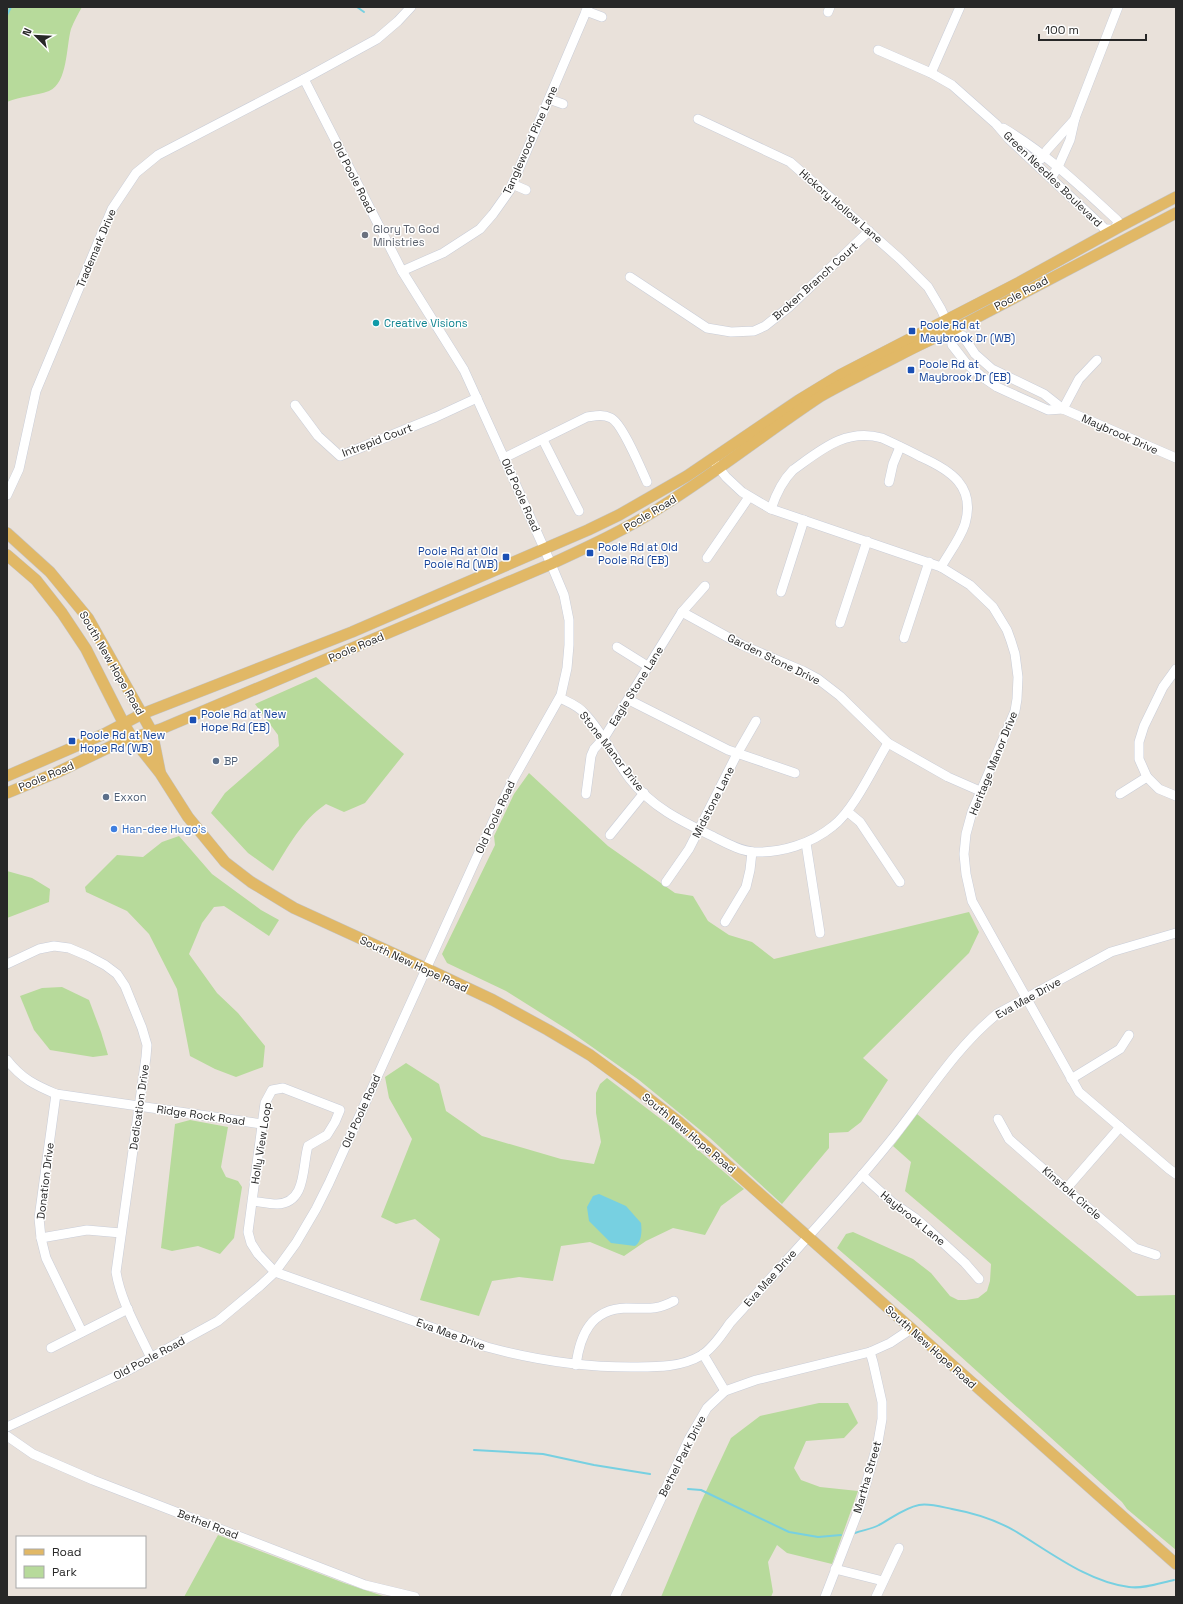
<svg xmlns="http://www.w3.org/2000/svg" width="1183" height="1604" font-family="'Space Grotesk',sans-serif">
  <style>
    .green { fill: #b7da9b }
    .water { fill: #77d0e1 }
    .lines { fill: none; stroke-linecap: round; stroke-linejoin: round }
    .stream { stroke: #77d0e1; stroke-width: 2 }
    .minor-casing { stroke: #c9cdd8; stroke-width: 10 }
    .major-casing { stroke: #c3c3c3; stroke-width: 12 }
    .minor { stroke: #fff; stroke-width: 9 }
    .major { stroke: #e1b866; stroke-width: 11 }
    .worship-dot { fill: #6b7280; stroke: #fff; stroke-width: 1.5 }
    .culture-dot { fill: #0f9aa8; stroke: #fff; stroke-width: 1.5 }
    .transit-dot { fill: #1a4fb4; stroke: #fff; stroke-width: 1.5 }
    .service-dot { fill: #5c6f8a; stroke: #fff; stroke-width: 1.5 }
    .shop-dot { fill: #3f7fe0; stroke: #fff; stroke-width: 1.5 }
    .labels { text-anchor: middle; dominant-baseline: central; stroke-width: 3; stroke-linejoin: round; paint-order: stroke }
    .street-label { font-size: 11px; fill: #272727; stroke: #fff }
    .worship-label { font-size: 11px; fill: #5b616d; stroke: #fff; text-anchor: start }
    .culture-label { font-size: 11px; fill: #0d838f; stroke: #fff; text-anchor: start }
    .transit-label { font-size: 11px; fill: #164399; stroke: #fff; text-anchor: start }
    .service-label { font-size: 11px; fill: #4e5e75; stroke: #fff; text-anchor: start }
    .shop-label { font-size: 11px; fill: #366cbe; stroke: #fff; text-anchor: start }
  </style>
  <rect width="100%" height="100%" fill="#e9e1da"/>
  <!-- green -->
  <g class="green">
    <path d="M 7,7 L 82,7 C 78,14 74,21 71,29 C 66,47 68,83 49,91 C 35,96 21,96 7,102 Z"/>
    <path d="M 316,677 L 404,754 L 365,803 L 344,812 L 326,804 C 302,820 288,847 273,871 L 248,853 L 211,813 L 225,793 L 279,746 L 278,735 L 255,704 Z"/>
    <polygon points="529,773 608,846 675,893 693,896 708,921 729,935 752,942 774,959 969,912 979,932 969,953 863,1058 888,1080 861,1122 848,1132 829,1133 829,1148 782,1204 710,1138 639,1080 568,1030 506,991 447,963 442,954 495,845 494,836 514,794"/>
    <polygon points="179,836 212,874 261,910 279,920 269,936 224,906 214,907 202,923 189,954 217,993 238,1013 265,1046 263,1067 236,1077 215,1069 190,1056 177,989 149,934 127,911 86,892 85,887 117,855 143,857 162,842"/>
    <polygon points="7,871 32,878 50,889 49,902 7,918"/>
    <polygon points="62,987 89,1000 101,1032 108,1055 93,1057 50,1050 34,1030 20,996 42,988"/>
    <polygon points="406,1063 439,1084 446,1111 482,1136 561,1159 594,1164 601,1142 596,1113 596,1093 600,1084 607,1078 670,1126 744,1189 721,1206 705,1235 673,1228 646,1241 624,1256 590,1242 561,1246 553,1281 519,1277 492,1281 479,1316 420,1300 440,1239 415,1219 396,1224 381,1217 412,1139 389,1098 385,1077"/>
    <polygon points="917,1114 1137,1296 1176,1295 1176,1550 1127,1509 1122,1502 917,1317 837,1248 846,1234 853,1232 913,1259 931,1273 950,1296 958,1300 966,1300 978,1298 987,1291 990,1281 991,1264 905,1191 911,1162 893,1146"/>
    <polygon points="190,1120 228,1127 221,1167 226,1177 238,1181 242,1187 234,1238 220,1254 198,1246 172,1251 161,1248 175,1124"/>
    <polygon points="819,1403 848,1403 858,1423 844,1438 806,1441 794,1468 801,1480 820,1487 858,1491 832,1564 787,1553 777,1545 768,1562 773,1592 771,1597 661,1597 700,1504 731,1438 760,1416"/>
    <polygon points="218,1535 344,1583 386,1597 184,1597"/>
  </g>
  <!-- water -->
  <path class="water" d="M 599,1194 L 626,1206 L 641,1223 C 642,1231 642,1241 635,1246 L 611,1243 L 589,1221 L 587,1207 L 593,1196 Z"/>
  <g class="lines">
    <!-- stream -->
    <g class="stream">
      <polyline points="357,7 364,12"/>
      <polyline points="7,15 11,7"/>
      <polyline points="474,1450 543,1454 594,1465 650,1474"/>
      <polyline points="688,1489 701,1490 789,1532 818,1537 841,1535"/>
      <path d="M 855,1533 C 863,1530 872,1529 879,1525 C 892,1518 904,1508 919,1505 C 929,1503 942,1507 952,1509 C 974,1513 996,1520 1015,1531 C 1050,1552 1088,1582 1129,1587 C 1144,1589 1160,1583 1174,1580"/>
    </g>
    <!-- minor casing -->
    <g class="minor-casing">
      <g id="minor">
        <polyline points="586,11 602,17"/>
        <polyline points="828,12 830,7"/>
        <polyline points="878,50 931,73 952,85 996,124 1009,139 1105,229 1115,229"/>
        <polyline points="931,73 960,7"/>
        <polyline points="549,99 563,104"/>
        <polyline points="698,119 790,162 900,259 928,287 941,309 951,331 952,345 966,363 981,376 997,387 1048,410 1063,409"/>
        <path d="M 1003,128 C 1046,153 1081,187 1118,221 L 1115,229"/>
        <polyline points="1041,159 1047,150 1075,119"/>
        <polyline points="1051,178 1058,167 1070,140 1075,118 1118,7"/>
        <polyline points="512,184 526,190"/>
        <polyline points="402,271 443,253 480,229 493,214 510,190 588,7"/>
        <polyline points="630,277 707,328 731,332 754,331 765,326 789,307 869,231"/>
        <polyline points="951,331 963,336 975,354 992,369 1044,394 1063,409 1176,458"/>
        <polyline points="295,405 318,436 340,456 436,417 477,398"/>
        <polyline points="1063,409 1079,379 1097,360"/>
        <polyline points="543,440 579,511"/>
        <path d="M 504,458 L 587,417 C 595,416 602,414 611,418 C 622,423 641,469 647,482"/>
        <polyline points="715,463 726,477 742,492 771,509 941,567 970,585 993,607 1007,630 1011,641 1015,654 1018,677 1017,699 1015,711 972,812 966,834 964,854 966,874 972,901 1079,1092 1169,1169 1176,1174"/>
        <polyline points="889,482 893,464 900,447"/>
        <polyline points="7,495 19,469 36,391 112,209 136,173 158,155 304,79 377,39 398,21 411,7"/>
        <path d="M 771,509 C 776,494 782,481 793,470 C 821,450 845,428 882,438 C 895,444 908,450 921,457 C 950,470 976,486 965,524 C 960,539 949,553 941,567"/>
        <polyline points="707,558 749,497"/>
        <polyline points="781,592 804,520"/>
        <polyline points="682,612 742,645 803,671 818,679 840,696 888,743 948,777 980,791"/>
        <polyline points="840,623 867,541"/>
        <polyline points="904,638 929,562"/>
        <polyline points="617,647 649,667"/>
        <polyline points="1176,669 1163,687 1144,726 1139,742 1139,759 1147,777 1159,789 1176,796"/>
        <path d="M 560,698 C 568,702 579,706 585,714 C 603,733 614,758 630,779 C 653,808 681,821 714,837 C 726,843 740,851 754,852 C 781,853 811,844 833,826 C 854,810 874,766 888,743"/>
        <polyline points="629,700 728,750 795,773"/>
        <polyline points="586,794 591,756 594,749 604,738 682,612 705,586"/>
        <polyline points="1120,794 1147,777"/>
        <polyline points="848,812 860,822 900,882"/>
        <polyline points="610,835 644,793"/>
        <polyline points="806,843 820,933"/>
        <polyline points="666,882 689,849 737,754 756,721"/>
        <polyline points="725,922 746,887 750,870 752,852"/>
        <path d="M 7,964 L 39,949 L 54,946 L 69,948 L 88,956 L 105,965 L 117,974 L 125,986 L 142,1028 L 147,1045 L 146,1057 L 116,1272 C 121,1302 138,1330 151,1358"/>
        <path d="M 7,1060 C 22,1079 35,1085 56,1094 L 262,1124"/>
        <polyline points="1071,1079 1120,1049 1129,1035"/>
        <polyline points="56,1094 39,1218 41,1238 46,1258 82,1332"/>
        <polyline points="998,1119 1009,1139 1066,1189 1135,1248 1156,1255"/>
        <polyline points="862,1175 893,1203 915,1218 928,1229 965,1263 979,1279"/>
        <polyline points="1066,1189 1120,1127"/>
        <path d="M 252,1201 C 260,1202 269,1204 277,1204 C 307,1203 302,1166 308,1146 L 327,1135 L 335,1122 L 340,1110 L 283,1088 L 272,1090 L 265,1103 L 248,1232 L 251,1243 L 258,1254 L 275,1272 L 487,1347 C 535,1360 582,1367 631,1367 C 655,1367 680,1368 702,1355 C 713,1348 722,1334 730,1323 C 783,1264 838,1206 888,1144 C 924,1100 953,1050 997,1014 L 1111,952 L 1176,933"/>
        <polyline points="41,1238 87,1230 121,1233"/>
        <polyline points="51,1348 128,1309"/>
        <polyline points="703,1354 725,1391"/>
        <path d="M 576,1365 C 580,1335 591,1309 626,1308 C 647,1308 655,1311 674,1301"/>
        <polyline points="7,1427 123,1373 218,1321 260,1286 275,1272 296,1243 316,1209 329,1183 495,817 514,778 561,695 567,668 569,645 569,620 564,595 551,564 504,458 464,370 402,271 304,79"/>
        <polyline points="7,1436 33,1454 93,1480 365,1585 415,1597"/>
        <polyline points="835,1569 883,1581"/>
        <polyline points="615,1597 689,1439 707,1408 725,1391 756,1380 870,1352 890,1343 911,1329"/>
        <polyline points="825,1597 859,1509 878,1442 882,1419 882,1402 873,1362 870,1352"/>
        <polyline points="876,1597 899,1548"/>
      </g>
    </g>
    <!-- major casing -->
    <g class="major-casing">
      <g id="major">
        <polyline points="7,533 50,572 88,618 152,732 160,772"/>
        <polyline points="7,555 36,580 62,613 86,649 124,724 133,739 160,773 188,817 225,862 251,882 294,908 425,968 493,1000 548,1030 590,1055 631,1085 679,1122 1176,1564"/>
        <polyline points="7,776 104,734 142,714 352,632 588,530 619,515 687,476 799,400 840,375 1018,283 1121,226 1176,197"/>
        <path d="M 7,793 L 58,772 L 120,742 L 161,729 L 551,564 C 590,546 629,528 664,505 C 718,471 768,431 821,396 C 840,385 861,375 880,365 C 904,353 927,340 951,331 L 1176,213"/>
      </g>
    </g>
    <!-- minor -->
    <use href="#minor" class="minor"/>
    <!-- major -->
    <use href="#major" class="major"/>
  </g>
  <!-- markers -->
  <circle class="worship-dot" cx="365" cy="235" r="4"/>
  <circle class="culture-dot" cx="376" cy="323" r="4"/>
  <g class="transit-dot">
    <rect x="908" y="327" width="8" height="8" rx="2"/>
    <rect x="907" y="366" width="8" height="8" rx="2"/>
    <rect x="586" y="549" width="8" height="8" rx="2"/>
    <rect x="502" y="553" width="8" height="8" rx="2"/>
    <rect x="189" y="716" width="8" height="8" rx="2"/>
    <rect x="68" y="737" width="8" height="8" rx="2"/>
  </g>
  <g class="service-dot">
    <circle cx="216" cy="761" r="4"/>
    <circle cx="106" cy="797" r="4"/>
  </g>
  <circle class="shop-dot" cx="114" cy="829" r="4"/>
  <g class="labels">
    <!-- street labels -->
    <g class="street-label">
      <text transform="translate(530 140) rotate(-66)">Tanglewood Pine Lane</text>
      <text transform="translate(354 177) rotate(63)">Old Poole Road</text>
      <text transform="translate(1053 179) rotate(44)">Green Needles Boulevard</text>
      <text transform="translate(841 206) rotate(41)">Hickory Hollow Lane</text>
      <text transform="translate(96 248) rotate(-67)">Trademark Drive</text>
      <text transform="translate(815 281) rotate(-42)">Broken Branch Court</text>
      <text transform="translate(1021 293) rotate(-28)">Poole Road</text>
      <text transform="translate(1120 434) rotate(24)">Maybrook Drive</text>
      <text transform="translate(377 440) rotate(-21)">Intrepid Court</text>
      <text transform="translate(521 495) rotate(66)">Old Poole Road</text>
      <text transform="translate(650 513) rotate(-31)">Poole Road</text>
      <text transform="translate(356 647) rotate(-23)">Poole Road</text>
      <text transform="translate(774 659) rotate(26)">Garden Stone Drive</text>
      <text transform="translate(112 663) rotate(60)">South New Hope Road</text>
      <text transform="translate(636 686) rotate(-58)">Eagle Stone Lane</text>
      <text transform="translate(612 751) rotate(52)">Stone Manor Drive</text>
      <text transform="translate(993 763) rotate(-68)">Heritage Manor Drive</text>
      <text transform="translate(46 776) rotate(-23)">Poole Road</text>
      <text transform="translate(713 802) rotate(-63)">Midstone Lane</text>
      <text transform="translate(495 817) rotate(-65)">Old Poole Road</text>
      <text transform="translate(414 964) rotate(25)">South New Hope Road</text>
      <text transform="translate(1028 998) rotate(-29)">Eva Mae Drive</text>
      <text transform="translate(139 1107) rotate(-82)">Dedication Drive</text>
      <text transform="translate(361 1111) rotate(-66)">Old Poole Road</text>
      <text transform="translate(201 1115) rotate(8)">Ridge Rock Road</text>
      <text transform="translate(689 1133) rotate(40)">South New Hope Road</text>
      <text transform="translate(261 1143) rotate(-81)">Holly View Loop</text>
      <text transform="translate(45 1181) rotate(-83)">Donation Drive</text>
      <text transform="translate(1072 1193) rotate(41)">Kinsfolk Circle</text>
      <text transform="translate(913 1218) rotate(39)">Haybrook Lane</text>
      <text transform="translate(770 1278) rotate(-48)">Eva Mae Drive</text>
      <text transform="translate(451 1334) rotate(20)">Eva Mae Drive</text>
      <text transform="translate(931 1347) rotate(42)">South New Hope Road</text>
      <text transform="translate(149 1358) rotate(-28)">Old Poole Road</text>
      <text transform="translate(682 1456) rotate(-63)">Bethel Park Drive</text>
      <text transform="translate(867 1477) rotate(-74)">Martha Street</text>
      <text transform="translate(208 1524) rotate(21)">Bethel Road</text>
    </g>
    <!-- worship labels -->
    <g class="worship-label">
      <text x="373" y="229">Glory To God<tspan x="373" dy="13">Ministries</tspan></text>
    </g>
    <!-- culture labels -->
    <g class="culture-label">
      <text x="384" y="323">Creative Visions</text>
    </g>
    <!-- transit labels -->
    <g class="transit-label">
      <text x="920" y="325">Poole Rd at<tspan x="920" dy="13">Maybrook Dr (WB)</tspan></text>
      <text x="919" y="364">Poole Rd at<tspan x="919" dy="13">Maybrook Dr (EB)</tspan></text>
      <text x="598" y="547">Poole Rd at Old<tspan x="598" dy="13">Poole Rd (EB)</tspan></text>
      <text x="498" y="551" text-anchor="end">Poole Rd at Old<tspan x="498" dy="13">Poole Rd (WB)</tspan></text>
      <text x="201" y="714">Poole Rd at New<tspan x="201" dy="13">Hope Rd (EB)</tspan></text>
      <text x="80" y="735">Poole Rd at New<tspan x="80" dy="13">Hope Rd (WB)</tspan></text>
    </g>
    <!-- service labels -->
    <g class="service-label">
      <text x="224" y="761">BP</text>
      <text x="114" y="797">Exxon</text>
    </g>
    <!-- shop labels -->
    <g class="shop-label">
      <text x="122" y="829">Han-dee Hugo's</text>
    </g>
  </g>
  <!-- border -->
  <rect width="1183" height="1604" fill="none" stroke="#272727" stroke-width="16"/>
  <!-- legend -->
  <rect x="16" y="1536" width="130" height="52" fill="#ffffff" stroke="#a9a9a9"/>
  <rect x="24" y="1549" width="20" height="6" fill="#e1b866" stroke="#a9a9a9"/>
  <text x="52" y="1556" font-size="12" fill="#272727">Road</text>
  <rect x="24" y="1566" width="20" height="12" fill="#b7da9b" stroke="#a9a9a9"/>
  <text x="52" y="1576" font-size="12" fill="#272727">Park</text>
  <!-- north arrow -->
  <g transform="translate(36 36) rotate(294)" stroke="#ffffff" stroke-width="3" paint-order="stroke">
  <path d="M0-3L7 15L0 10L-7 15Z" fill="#272727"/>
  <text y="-6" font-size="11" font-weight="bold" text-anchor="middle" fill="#272727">N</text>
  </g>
  <!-- scale -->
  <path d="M1039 34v6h107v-6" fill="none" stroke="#272727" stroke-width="2"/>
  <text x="1045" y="34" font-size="12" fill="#272727" stroke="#ffffff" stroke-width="3" paint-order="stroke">100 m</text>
</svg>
